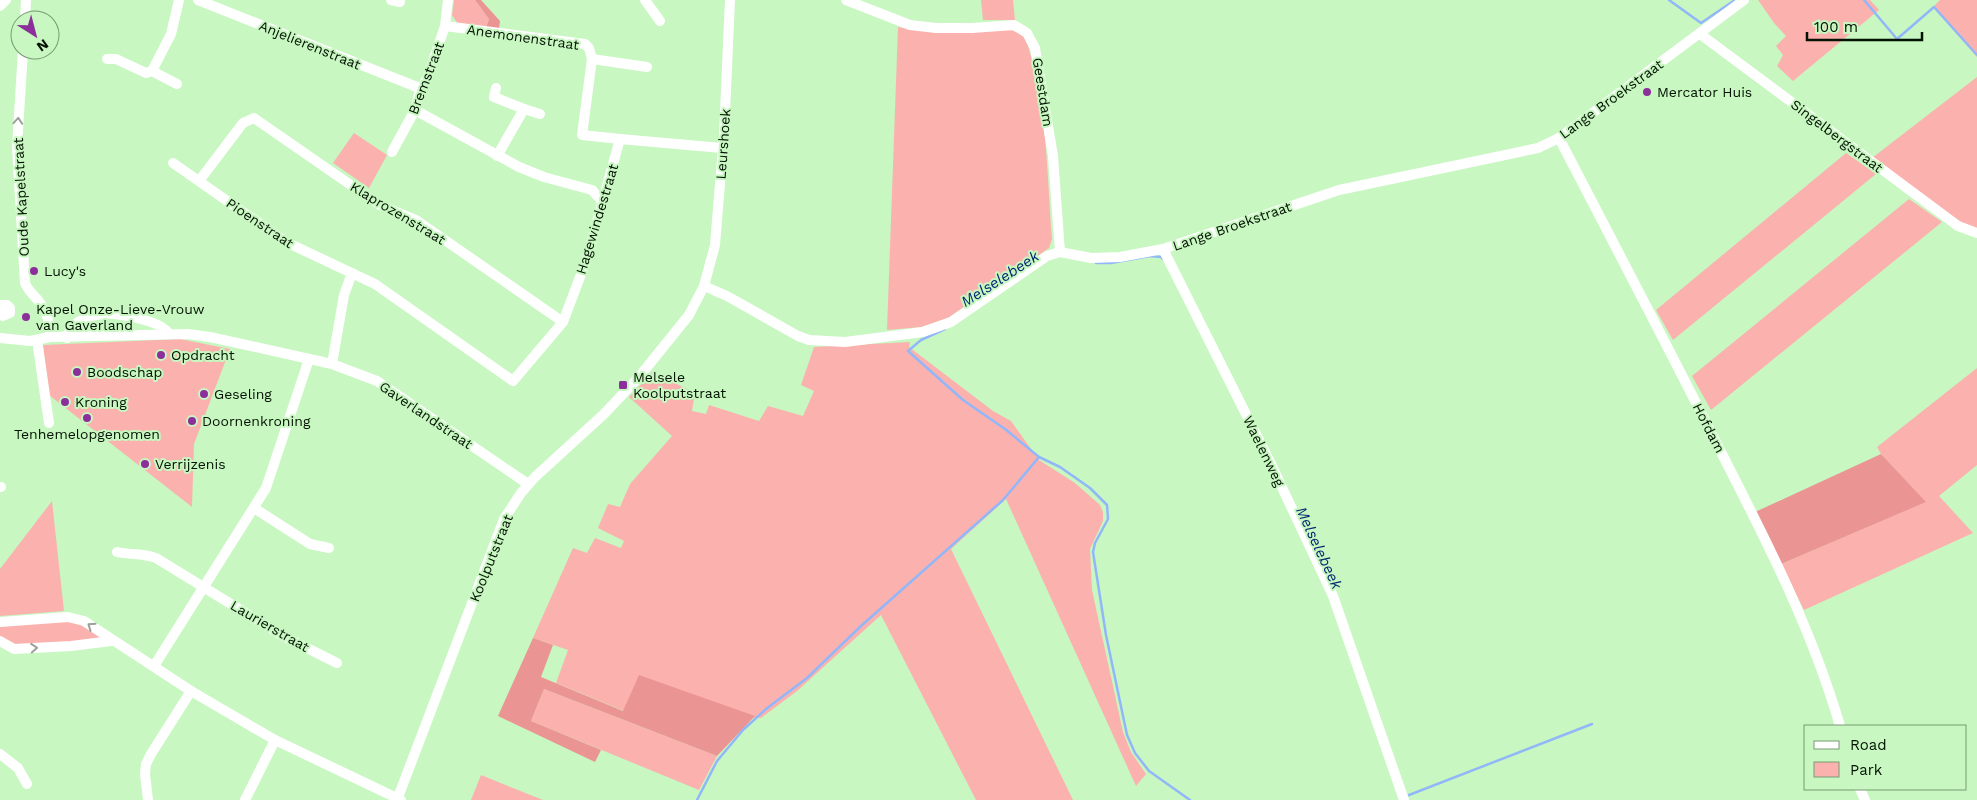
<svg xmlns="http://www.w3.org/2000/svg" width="1977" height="800" font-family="'Work Sans',sans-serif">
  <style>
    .green { fill: #fbb2af }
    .forest { fill: #ea9593 }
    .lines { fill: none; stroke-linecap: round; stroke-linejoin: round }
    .stream { stroke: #92b7f9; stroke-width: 2.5 }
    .minor { stroke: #fff; stroke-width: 10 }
    .oneway { stroke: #9aa09a }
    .poi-dot { fill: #8b2f9a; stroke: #c8f7c1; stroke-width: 2 }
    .labels { text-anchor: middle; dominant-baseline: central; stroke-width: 4; stroke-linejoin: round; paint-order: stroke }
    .street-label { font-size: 14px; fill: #031202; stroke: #c8f7c1 }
    .poi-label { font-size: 14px; fill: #031202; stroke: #c8f7c1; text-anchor: start }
    .water-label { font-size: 15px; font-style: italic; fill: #012770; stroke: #c8f7c1 }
  </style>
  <rect width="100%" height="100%" fill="#c8f7c1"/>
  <!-- green -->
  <g class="green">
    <polygon points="454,0 475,0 489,19 486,28 458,24 452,15"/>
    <polygon points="981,0 1013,0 1015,20 983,20"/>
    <polygon points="1758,0 1870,0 1879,10 1793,81 1777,66 1783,55 1776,46 1786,36 1774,23"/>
    <polygon points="1940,0 1977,0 1977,57 1933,7"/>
    <path d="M 898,27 L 912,29 L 1011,30 L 1024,35 C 1047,93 1047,177 1052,239 L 1049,248 L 948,318 L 921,327 L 887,330 Z"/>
    <polygon points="1977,77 1977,230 1963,224 1872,158"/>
    <polygon points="354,133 387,155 369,188 333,163"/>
    <polygon points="1846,153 1876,174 1673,340 1656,310"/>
    <polygon points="1909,199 1942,222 1711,410 1692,376"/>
    <polygon points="180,339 230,349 194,444 192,507 49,395 43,345"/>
    <polygon points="910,342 909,347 993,411 1011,421 1039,460 1075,483 1100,505 1103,512 1103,521 1090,549 1092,590 1123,732 1131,752 1146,774 1136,786 1006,499 951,549 1073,800 976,800 881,615 797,691 761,718 624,711 556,683 568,650 533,638 573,548 587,553 595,538 621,548 624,541 598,528 608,504 620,507 630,484 672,436 629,397 653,372 695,393 692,411 706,414 709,405 759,421 768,406 803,416 814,391 801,385 814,347"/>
    <polygon points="1977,368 1977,465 1939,496 1973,533 1804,610 1781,564 1925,502 1881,454 1877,447"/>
    <polygon points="52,501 64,611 0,616 0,569"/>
    <polygon points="72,620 101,636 95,641 14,646 0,636 0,626"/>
    <polygon points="544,689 717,756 699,790 531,721"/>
    <polygon points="481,775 543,800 471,800"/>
  </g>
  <!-- forest -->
  <g class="forest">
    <polygon points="475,0 481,0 500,21 499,29 486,28 489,19"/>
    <polygon points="1881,454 1926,502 1781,564 1755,512"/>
    <polygon points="533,638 553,645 541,677 623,711 639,675 755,716 717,756 544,689 531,721 601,750 595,762 498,716"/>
  </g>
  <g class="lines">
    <!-- stream -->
    <g class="stream">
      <polyline points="1669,0 1701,23 1735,0"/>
      <polyline points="1864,0 1897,39 1934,7 1977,55"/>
      <polyline points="1096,263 1111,263 1150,256 1161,257 1163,259"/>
      <polyline points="945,329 921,340 908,351 963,400 1005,429 1039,457 1060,467 1090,488 1107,505 1108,519 1095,543 1093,552 1106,635 1127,735 1135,753 1149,771 1190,800"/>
      <polyline points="1409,795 1592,724"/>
      <polyline points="697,800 717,761 743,730 766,709 807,678 861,626 1003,500 1039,457"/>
    </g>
    <!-- minor -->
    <g class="minor">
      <polyline points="198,0 422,89"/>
      <polyline points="391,0 400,2 400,0"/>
      <polyline points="645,0 660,21"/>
      <polyline points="846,0 910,25 936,28 972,28 1014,25 1027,33 1035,48 1053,156 1060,252"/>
      <polyline points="0,6 6,0"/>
      <polyline points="25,20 26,0"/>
      <polyline points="445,26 585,44 589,48 592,59 582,135 620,139"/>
      <polyline points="1700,34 1958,226 1977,233"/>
      <path d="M 23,50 L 17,147 L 25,283 C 29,293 37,297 42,306 C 49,315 49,327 50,337"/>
      <polyline points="107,59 116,59 146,73 152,71 171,34 179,0"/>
      <polyline points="592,59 647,67"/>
      <polyline points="152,71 177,84"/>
      <polyline points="496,88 494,97 524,109"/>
      <polyline points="415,110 519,167 544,177 592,190 603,202"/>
      <path d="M 1559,138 C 1613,242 1667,345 1720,450 C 1766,540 1812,629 1840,726"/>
      <polyline points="392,152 415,110 419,94 428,76 445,26 448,0"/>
      <polyline points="497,156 524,109 540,114"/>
      <polyline points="173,163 286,242 375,284 513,381 563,322 586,261 620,139 722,148"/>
      <polyline points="199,181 243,123 254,118 368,197 380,205 416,220 563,322"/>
      <polyline points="1163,249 1272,466 1333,596 1404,800"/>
      <polyline points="704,286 727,296 798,336 809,340 845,342 923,332 951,322 1047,256 1060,252 1091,258 1120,257 1163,249 1339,190 1538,148 1559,138 1744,0"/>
      <polyline points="0,313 3,316 10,313 10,308 7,305 1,305"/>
      <polyline points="0,338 30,341 50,337 188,334 210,337 332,364 377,381 528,484"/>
      <path d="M 67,338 C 69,322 90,315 104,314 C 118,313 163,321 169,334"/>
      <polyline points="37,340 49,423"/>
      <polyline points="332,364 344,295 352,273"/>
      <polyline points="0,487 1,487"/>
      <polyline points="254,508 310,544 329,548"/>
      <path d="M 117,552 C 130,555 144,553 156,558 L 283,636 L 337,663"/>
      <polyline points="0,622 68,617 84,621 191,691 275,740 401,800"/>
      <polyline points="0,641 14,649 71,646 111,641"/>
      <polyline points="154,666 266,488 309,359"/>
      <polyline points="0,754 18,768 27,784"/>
      <polyline points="1860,789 1865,800"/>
      <polyline points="148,800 145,774 146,764 151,754 191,691"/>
      <polyline points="245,800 275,740"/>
      <polyline points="397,800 504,519 521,493 535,477 604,414 639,377 689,315 704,286 715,245 724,135 730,0"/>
    </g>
  </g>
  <!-- one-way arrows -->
  <defs><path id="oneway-chevron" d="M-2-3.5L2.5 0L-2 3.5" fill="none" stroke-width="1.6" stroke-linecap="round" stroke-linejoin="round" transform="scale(1.25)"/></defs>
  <g class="oneway">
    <use href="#oneway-chevron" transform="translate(18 121) rotate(-86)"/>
    <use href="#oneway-chevron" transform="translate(91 626) rotate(-145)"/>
    <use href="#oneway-chevron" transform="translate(34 648) rotate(-4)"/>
  </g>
  <!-- markers -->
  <g class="poi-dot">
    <circle cx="1647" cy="92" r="5"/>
    <circle cx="34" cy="271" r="5"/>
    <circle cx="26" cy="317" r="5"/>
    <circle cx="161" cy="355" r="5"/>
    <circle cx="77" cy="372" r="5"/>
    <rect x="618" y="380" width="10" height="10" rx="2.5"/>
    <circle cx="204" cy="394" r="5"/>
    <circle cx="65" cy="402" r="5"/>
    <circle cx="87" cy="418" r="5"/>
    <circle cx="192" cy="421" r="5"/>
    <circle cx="145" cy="464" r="5"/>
  </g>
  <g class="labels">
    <!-- street labels -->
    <g class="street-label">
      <text transform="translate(523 37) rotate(8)">Anemonenstraat</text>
      <text transform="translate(310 45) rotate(22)">Anjelierenstraat</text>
      <text transform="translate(426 78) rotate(-69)">Bremstraat</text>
      <text transform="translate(1043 92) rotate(81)">Geestdam</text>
      <text transform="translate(1611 99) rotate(-36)">Lange Broekstraat</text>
      <text transform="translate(1837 136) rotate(37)">Singelbergstraat</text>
      <text transform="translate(723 144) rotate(-86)">Leurshoek</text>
      <text transform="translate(21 197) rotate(-93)">Oude Kapelstraat</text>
      <text transform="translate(398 213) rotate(31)">Klaprozenstraat</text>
      <text transform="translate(597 219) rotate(-73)">Hagewindestraat</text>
      <text transform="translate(260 223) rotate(34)">Pioenstraat</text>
      <text transform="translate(1232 226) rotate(-19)">Lange Broekstraat</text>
      <text transform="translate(426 415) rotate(34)">Gaverlandstraat</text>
      <text transform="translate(1709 428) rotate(63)">Hofdam</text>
      <text transform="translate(1264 451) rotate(64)">Waelenweg</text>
      <text transform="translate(491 558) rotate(-68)">Koolputstraat</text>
      <text transform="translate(270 626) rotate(30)">Laurierstraat</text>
    </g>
    <!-- poi labels -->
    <g class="poi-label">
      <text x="1657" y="92">Mercator Huis</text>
      <text x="44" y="271">Lucy's</text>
      <text x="36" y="309">Kapel Onze-Lieve-Vrouw<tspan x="36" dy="16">van Gaverland</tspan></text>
      <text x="171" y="355">Opdracht</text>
      <text x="87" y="372">Boodschap</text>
      <text x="633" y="377">Melsele<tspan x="633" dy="16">Koolputstraat</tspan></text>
      <text x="214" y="394">Geseling</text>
      <text x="75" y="402">Kroning</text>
      <text x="202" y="421">Doornenkroning</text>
      <text x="87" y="434" text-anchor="middle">Tenhemelopgenomen</text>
      <text x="155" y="464">Verrijzenis</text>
    </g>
    <!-- water labels -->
    <g class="water-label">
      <text transform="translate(1000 279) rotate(-33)">Melselebeek</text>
      <text transform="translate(1319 548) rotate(65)">Melselebeek</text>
    </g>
  </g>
  <!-- legend -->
  <rect x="1804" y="725" width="162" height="65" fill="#c8f7c1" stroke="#799b75"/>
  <rect x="1814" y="741" width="25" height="8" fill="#ffffff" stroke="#799b75"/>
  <text x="1850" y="750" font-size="15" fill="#031202">Road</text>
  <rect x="1814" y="762" width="25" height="15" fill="#fbb2af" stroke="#799b75"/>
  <text x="1850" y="775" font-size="15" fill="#031202">Park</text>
  <!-- north arrow -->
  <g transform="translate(35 35) rotate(144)"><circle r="24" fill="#c8f7c1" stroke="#799b75"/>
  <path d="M0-4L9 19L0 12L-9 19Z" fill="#8b2f9a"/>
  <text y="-8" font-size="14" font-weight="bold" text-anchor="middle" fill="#031202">N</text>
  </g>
  <!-- scale -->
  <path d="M1807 32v8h115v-8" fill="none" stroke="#031202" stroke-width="2.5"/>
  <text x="1814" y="32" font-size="15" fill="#031202" stroke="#c8f7c1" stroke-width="4" paint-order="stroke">100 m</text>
</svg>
